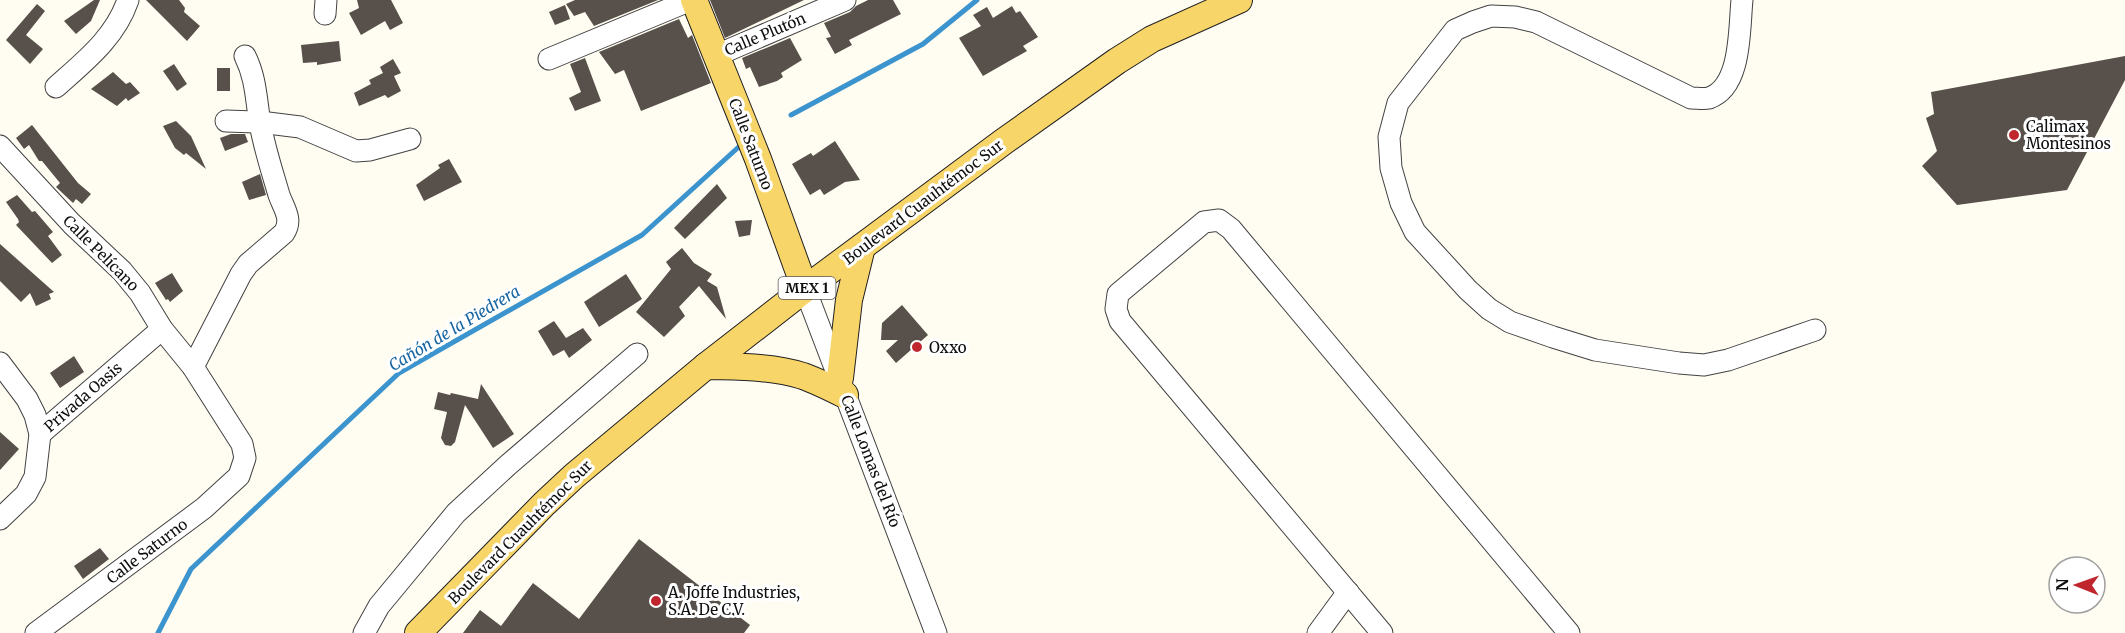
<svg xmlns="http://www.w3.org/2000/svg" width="2125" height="633" font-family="Merriweather,serif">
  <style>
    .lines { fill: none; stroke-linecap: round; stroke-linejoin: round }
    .stream { stroke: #3c94ce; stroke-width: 5 }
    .building { fill: #58504b }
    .minor-casing { stroke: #424242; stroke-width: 23 }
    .major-casing { stroke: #202020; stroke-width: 28 }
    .minor { stroke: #fff; stroke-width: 21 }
    .major { stroke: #f8d568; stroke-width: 26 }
    .poi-dot { fill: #c0262d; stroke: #fff; stroke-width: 2 }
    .labels { text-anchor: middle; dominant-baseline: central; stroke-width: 6; stroke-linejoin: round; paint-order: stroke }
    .shield { fill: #fff; stroke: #575757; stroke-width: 1.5 }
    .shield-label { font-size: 14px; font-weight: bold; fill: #0f0f0f }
    .street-label { font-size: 15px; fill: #0f0f0f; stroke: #fff }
    .poi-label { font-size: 15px; fill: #0f0f0f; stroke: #fff; text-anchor: start }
    .water-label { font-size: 16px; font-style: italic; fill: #1765a2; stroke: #fff }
  </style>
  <rect width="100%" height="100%" fill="#fffcf1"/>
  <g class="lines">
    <!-- stream -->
    <g class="stream">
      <polyline points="791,115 923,44 977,0"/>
      <polyline points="158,633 191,569 399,373 642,235 743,143"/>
    </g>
  </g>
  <!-- building -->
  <g class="building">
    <polygon points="94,0 100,0 91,21 76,34 64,21"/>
    <polygon points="146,0 179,0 185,8 184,12 200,26 187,41"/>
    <polygon points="357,0 391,0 403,23 390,30 385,21 361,35 349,13 359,8"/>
    <polygon points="575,0 658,0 594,26 585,12 574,16 566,4"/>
    <polygon points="710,0 804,0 725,38"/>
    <polygon points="868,0 893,0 901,14 849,40 852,45 835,54 826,38 831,37 824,23 850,12 856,6"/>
    <polygon points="37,4 45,11 26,35 43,49 30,64 6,40"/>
    <polygon points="565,5 570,19 555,25 549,12"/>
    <polygon points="1012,6 1016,13 1020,11 1038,37 1023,46 1027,51 983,76 959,38 981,26 973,15 987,7 993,18"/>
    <polygon points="679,19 688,38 692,35 711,83 641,111 624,70 615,74 599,52"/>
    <polygon points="790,38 802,60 781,73 783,77 777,81 759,87 750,67 746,69 742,58"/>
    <polygon points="339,41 341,61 317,65 317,62 303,63 301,45"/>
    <polygon points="2125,56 2125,80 2067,190 1957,205 1922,166 1937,151 1926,118 1934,114 1931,92"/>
    <polygon points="585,58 601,101 575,111 569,98 581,92 570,64"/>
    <polygon points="393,59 401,73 394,76 401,91 388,98 385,95 359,106 354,93 371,84 369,80 383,73 380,67"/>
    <polygon points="174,64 187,84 177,91 163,71"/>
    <rect x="217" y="68" width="13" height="23"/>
    <polygon points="113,72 126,84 130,82 140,93 128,101 126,98 117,106 91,89"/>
    <polygon points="176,121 191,136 206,169 186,153 184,155 175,148 163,126"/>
    <polygon points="32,125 78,183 91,194 82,204 76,199 73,203 56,187 60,183 42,161 39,161 29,145 24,149 16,138"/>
    <polygon points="231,134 245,134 248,142 225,151 220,138"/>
    <polygon points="835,141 860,180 845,182 824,195 820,189 810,195 792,164 811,153 813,156"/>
    <polygon points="449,159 462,182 424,201 416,185 440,168 438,165"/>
    <polygon points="260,174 266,195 249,200 242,182"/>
    <polygon points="717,184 727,198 685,239 674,228"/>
    <polygon points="17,195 32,212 35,211 53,232 48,236 62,255 52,263 16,225 19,222 18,219 6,202"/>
    <polygon points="752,220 750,235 739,237 735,221"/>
    <polygon points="0,244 54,292 49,294 51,299 36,306 30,293 21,302 0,281"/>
    <polygon points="682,248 694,263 712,274 707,281 717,287 726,319 699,286 679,307 685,316 664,337 636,312 671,269 666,262"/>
    <polygon points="172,273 183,291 170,302 168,299 166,300 155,283"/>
    <polygon points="626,274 642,299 599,327 584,302"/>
    <polygon points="902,305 928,335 896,363 886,351 898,340 881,340 882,323"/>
    <polygon points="554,321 566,338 583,328 592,340 569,358 564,350 553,356 538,331"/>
    <polygon points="74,356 84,372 60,388 50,373"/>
    <polygon points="481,384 514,434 493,448 465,405 455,442 451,446 445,445 441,438 447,412 434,409 438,392 450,395 451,393 478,399"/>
    <polygon points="0,432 19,449 0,470"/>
    <polygon points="639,539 750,625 744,633 463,633 480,610 501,626 533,583 579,619"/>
    <polygon points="100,548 109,559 83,579 74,566"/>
  </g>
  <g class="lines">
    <!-- minor casing -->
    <g class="minor-casing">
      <g id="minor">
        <path d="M 1742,0 C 1739,28 1742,87 1709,98 C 1704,99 1697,98 1691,98 L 1536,22 L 1515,17 L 1491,16 L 1473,22 L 1455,30 L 1398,103 L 1389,137 L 1391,168 L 1401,203 L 1415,232 L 1468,290 L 1489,309 L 1510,322 L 1553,337 L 1595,350 L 1679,363 L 1704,365 L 1728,360 L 1815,330"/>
        <polyline points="325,14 326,0"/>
        <polyline points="717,55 845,0"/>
        <polyline points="549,59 691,0"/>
        <path d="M 56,87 C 85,61 115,38 128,0"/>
        <polyline points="226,121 260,122 300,127 356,151 370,150 410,139"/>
        <polyline points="0,146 72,224 122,271 140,293 162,329 193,367 242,444 245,458 239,476 204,508 36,633"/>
        <polyline points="805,289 936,633"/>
        <polyline points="0,363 27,399 35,415 40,434 35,477 26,494 0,519"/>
        <path d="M 193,367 L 241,274 L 248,264 L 284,233 C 293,219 284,209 279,195 C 272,171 264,147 260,123 C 256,99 256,78 245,56"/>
        <polyline points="40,434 162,329"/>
        <polyline points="364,633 379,606 456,513 508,465 637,354"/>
        <polyline points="1318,633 1348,592"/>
        <polyline points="1382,633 1120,321 1116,309 1118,294 1204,222 1219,220 1231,229 1569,633"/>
      </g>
    </g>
    <!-- major casing -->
    <g class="major-casing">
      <g id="major">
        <polyline points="694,0 758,159 805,289"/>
        <path d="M 706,366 C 738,367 771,366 803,376 C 817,381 831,388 845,395"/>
        <polyline points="840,378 849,300 862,247"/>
        <polyline points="418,633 544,504 574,476 706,366 805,289 1003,142 1117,61 1152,39 1239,0"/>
      </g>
    </g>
    <!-- minor -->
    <use href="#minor" class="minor"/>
    <!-- major -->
    <use href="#major" class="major"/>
  </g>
  <!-- markers -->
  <g class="poi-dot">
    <circle cx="2014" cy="135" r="6"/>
    <circle cx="917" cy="347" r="6"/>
    <circle cx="656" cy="601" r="6"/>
  </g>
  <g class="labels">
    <!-- shield labels -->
    <rect class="shield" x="778.5" y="277" width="57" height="22" rx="4.5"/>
    <g class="shield-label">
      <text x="807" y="288">MEX 1</text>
    </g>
    <!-- street labels -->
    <g class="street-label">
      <text transform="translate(765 34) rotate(-23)">Calle Plutón</text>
      <text transform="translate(751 144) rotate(69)">Calle Saturno</text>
      <text transform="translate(923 202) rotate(-37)">Boulevard Cuauhtémoc Sur</text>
      <text transform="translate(101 253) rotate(45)">Calle Pelícano</text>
      <text transform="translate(83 397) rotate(-41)">Privada Oasis</text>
      <text transform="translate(871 461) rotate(69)">Calle Lomas del Río</text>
      <text transform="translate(520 532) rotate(-45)">Boulevard Cuauhtémoc Sur</text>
      <text transform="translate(147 551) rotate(-37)">Calle Saturno</text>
    </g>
    <!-- poi labels -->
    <g class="poi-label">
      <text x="2026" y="126">Calimax<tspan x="2026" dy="17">Montesinos</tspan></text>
      <text x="929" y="347">Oxxo</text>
      <text x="668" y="592">A. Joffe Industries,<tspan x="668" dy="17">S.A. De C.V.</tspan></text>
    </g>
    <!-- water labels -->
    <g class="water-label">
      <text transform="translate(454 328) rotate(-31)">Cañón de la Piedrera</text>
    </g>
  </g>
  <!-- north arrow -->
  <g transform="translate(2077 585) rotate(271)"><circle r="28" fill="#ffffff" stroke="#9f9f9f" stroke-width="1.5"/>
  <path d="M0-4.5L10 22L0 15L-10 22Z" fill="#c0262d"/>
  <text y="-9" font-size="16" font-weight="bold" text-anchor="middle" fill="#0f0f0f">N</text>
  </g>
</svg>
